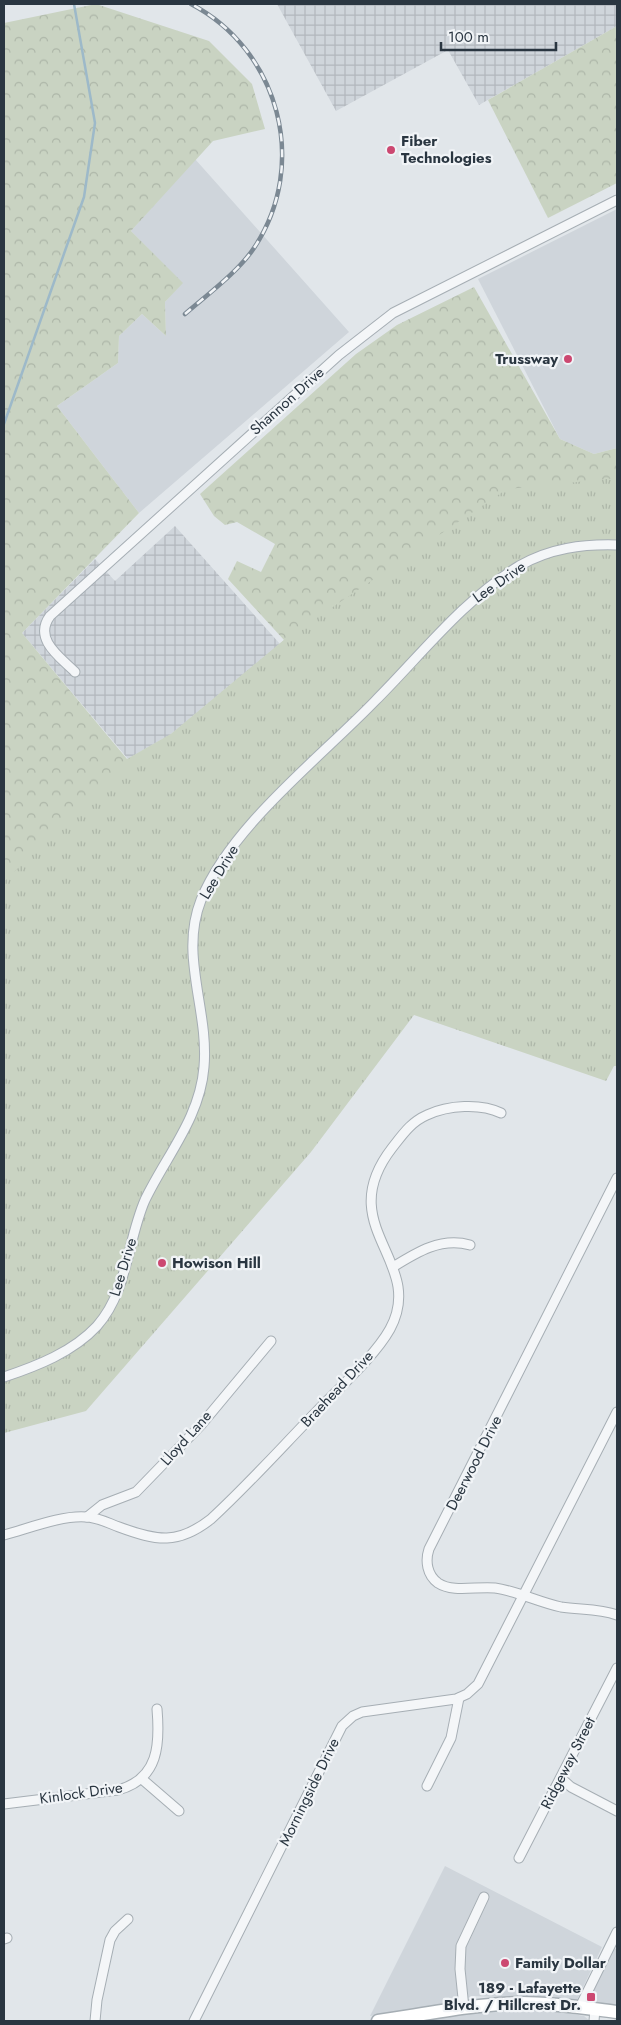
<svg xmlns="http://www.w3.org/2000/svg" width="621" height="2025" font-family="Jost,sans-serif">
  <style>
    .built { fill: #cfd5db }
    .industrial { fill: url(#industrial-grid) }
    .forest { fill: url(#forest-crowns) }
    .park { fill: url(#park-tufts) }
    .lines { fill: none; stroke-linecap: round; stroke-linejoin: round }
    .stream { stroke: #9db9c9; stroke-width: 2.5 }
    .street-casing { stroke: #a6aeb4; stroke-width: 11 }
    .secondary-casing { stroke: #a6aeb4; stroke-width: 15 }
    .street { stroke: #f4f6f8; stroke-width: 9 }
    .secondary { stroke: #fff; stroke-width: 12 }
    .rail-casing { stroke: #7b8893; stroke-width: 4.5 }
    .rail { stroke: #f1f4f7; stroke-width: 2.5; stroke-dasharray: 8; stroke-linecap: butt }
    .poi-dot { fill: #cc4871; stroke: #f1f4f7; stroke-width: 2 }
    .labels { text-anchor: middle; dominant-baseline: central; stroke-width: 4.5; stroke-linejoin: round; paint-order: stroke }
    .poi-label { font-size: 15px; font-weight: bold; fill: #2a3641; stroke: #f1f4f7; text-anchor: start }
    .street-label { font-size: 15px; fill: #2a3641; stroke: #f1f4f7 }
  </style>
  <defs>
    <pattern id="industrial-grid" width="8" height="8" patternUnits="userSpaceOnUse" patternTransform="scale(1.25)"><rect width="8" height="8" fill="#cfd5db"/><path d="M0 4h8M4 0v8" fill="none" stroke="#b2b7bd"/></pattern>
    <pattern id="forest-crowns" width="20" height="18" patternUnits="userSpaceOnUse" patternTransform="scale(1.25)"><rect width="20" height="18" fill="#c9d3c2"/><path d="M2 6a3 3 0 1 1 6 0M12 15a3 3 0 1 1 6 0" fill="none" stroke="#adb6a8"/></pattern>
    <pattern id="park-tufts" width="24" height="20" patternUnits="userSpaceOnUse" patternTransform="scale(1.25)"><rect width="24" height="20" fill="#c9d3c2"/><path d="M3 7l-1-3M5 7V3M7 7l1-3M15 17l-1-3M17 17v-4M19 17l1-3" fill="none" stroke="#adb6a8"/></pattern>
  </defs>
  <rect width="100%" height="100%" fill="#e1e6ea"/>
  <!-- built -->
  <g class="built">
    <polygon points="195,159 349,332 139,513 57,406 118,363 119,336 142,314 166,336 165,302 182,283 131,231"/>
    <polygon points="617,209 617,448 594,454 560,439 478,279"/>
    <polygon points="445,1866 602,1947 577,2000 473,1996 450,2004 370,2016"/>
    <polygon points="612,1948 617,1949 617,2006 586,2001"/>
    <polygon points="550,2010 584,2016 590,2021 423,2021 476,2013"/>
  </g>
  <!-- industrial -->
  <g class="industrial">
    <polygon points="277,4 617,4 617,26 479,105 448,50 336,111"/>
    <polygon points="175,526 280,644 171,734 128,759 22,633 95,559 115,581"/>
  </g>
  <!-- forest -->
  <g class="forest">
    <polygon points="96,4 209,41 252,84 265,129 213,141 131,231 183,283 165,302 166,336 142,314 119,336 118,363 57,406 139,513 22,633 127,759 171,734 284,640 228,579 237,561 261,572 275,544 237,522 225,525 214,516 200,494 356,354 397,325 474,287 560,439 594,454 617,448 617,1047 307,881 4,1350 4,23"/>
    <polygon points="617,26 617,183 548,218 488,100"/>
  </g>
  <!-- park -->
  <polygon class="park" points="617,478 617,1066 614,1066 606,1081 414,1015 311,1152 86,1411 4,1433 4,882 128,759 171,734 284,640 507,489"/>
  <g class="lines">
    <!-- stream -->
    <polyline class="stream" points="4,424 84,197 95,123 74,4"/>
    <!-- street casing -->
    <g class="street-casing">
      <g id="street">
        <path d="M 75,672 C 60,657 33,639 50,616 L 339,355 L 393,313 L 617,200"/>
        <path d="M 617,1178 L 429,1549 C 425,1561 427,1575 438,1583 C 453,1593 477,1586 495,1588 C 517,1591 538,1602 561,1607 C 580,1610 599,1608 617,1615"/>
        <path d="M 393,1267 C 417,1252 441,1237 470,1245"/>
        <path d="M 4,1377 C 37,1366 73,1352 97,1326 C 128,1291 127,1241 145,1200 C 166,1156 200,1118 204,1067 C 209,1009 179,956 201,900 C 231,826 320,758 375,701 C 422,654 462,601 519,566 C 550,548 583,544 617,545"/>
        <polyline points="87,1517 102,1505 136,1492 201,1425 271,1341"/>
        <path d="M 4,1535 C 27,1529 62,1515 86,1517 C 97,1517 108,1523 119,1527 C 157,1541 178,1545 211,1519 C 248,1485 282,1447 317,1411 C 339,1388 375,1356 390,1329 C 427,1261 331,1227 392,1148 C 403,1134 411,1122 427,1115 C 448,1105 481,1103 501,1113"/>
        <polyline points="142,1779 179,1811"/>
        <polyline points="562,1779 571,1787 617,1811"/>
        <polyline points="427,1786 451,1738 459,1698"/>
        <path d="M 4,1804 L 118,1790 C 159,1779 160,1744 157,1709"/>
        <polyline points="519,1858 617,1668"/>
        <polyline points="4,1939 7,1938"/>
        <polyline points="580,2007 617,1932"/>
        <polyline points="464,2008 460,1969 461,1946 484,1897"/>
        <polyline points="95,2021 97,2000 110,1940 115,1931 128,1919"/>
        <polyline points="194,2021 342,1726 353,1716 362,1712 456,1699 467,1694 478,1684 617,1412"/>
        <polyline points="594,2021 595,2009"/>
      </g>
    </g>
    <!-- secondary casing -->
    <g class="secondary-casing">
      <path id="secondary" d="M 378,2021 C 426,2014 474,2004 522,2003 C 554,2003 586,2008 617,2012"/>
    </g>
    <!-- street -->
    <use href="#street" class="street"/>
    <!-- secondary -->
    <use href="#secondary" class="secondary"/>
    <!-- rail casing -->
    <g class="rail-casing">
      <path id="rail" d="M 185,314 C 207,295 238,272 254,248 C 310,164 279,50 191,4"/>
    </g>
    <!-- rail -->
    <use href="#rail" class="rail"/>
  </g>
  <!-- markers -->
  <g class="poi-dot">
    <circle cx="391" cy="150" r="5"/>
    <circle cx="568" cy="359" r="5"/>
    <circle cx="162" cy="1263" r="5"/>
    <circle cx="505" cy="1963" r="5"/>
    <rect x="586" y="1992" width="10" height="10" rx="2.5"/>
  </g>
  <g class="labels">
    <!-- poi labels -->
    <g class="poi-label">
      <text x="401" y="141">Fiber<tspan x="401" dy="17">Technologies</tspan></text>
      <text x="558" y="359" text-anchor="end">Trussway</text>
      <text x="172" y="1263">Howison Hill</text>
      <text x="515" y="1963">Family Dollar</text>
      <text x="581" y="1988" text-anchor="end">189 - Lafayette<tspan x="581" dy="17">Blvd. / Hillcrest Dr.</tspan></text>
    </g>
    <!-- street labels -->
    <g class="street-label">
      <text transform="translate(287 401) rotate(-42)">Shannon Drive</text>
      <text transform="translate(499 582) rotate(-35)">Lee Drive</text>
      <text transform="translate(219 872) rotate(-59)">Lee Drive</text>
      <text transform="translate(123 1267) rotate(-73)">Lee Drive</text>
      <text transform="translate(337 1389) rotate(-47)">Braehead Drive</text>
      <text transform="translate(186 1438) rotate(-48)">Lloyd Lane</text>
      <text transform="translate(474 1463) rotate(-63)">Deerwood Drive</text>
      <text transform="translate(568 1763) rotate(-63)">Ridgeway Street</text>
      <text transform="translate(309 1792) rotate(-64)">Morningside Drive</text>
      <text transform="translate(81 1793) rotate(-8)">Kinlock Drive</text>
    </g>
  </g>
  <!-- border -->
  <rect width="621" height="2025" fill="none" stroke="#2a3641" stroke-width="10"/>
  <!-- scale -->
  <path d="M441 42v8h115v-8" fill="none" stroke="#2a3641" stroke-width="2.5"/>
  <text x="448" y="42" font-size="15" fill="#2a3641" stroke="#f1f4f7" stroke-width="4" paint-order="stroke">100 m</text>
</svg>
